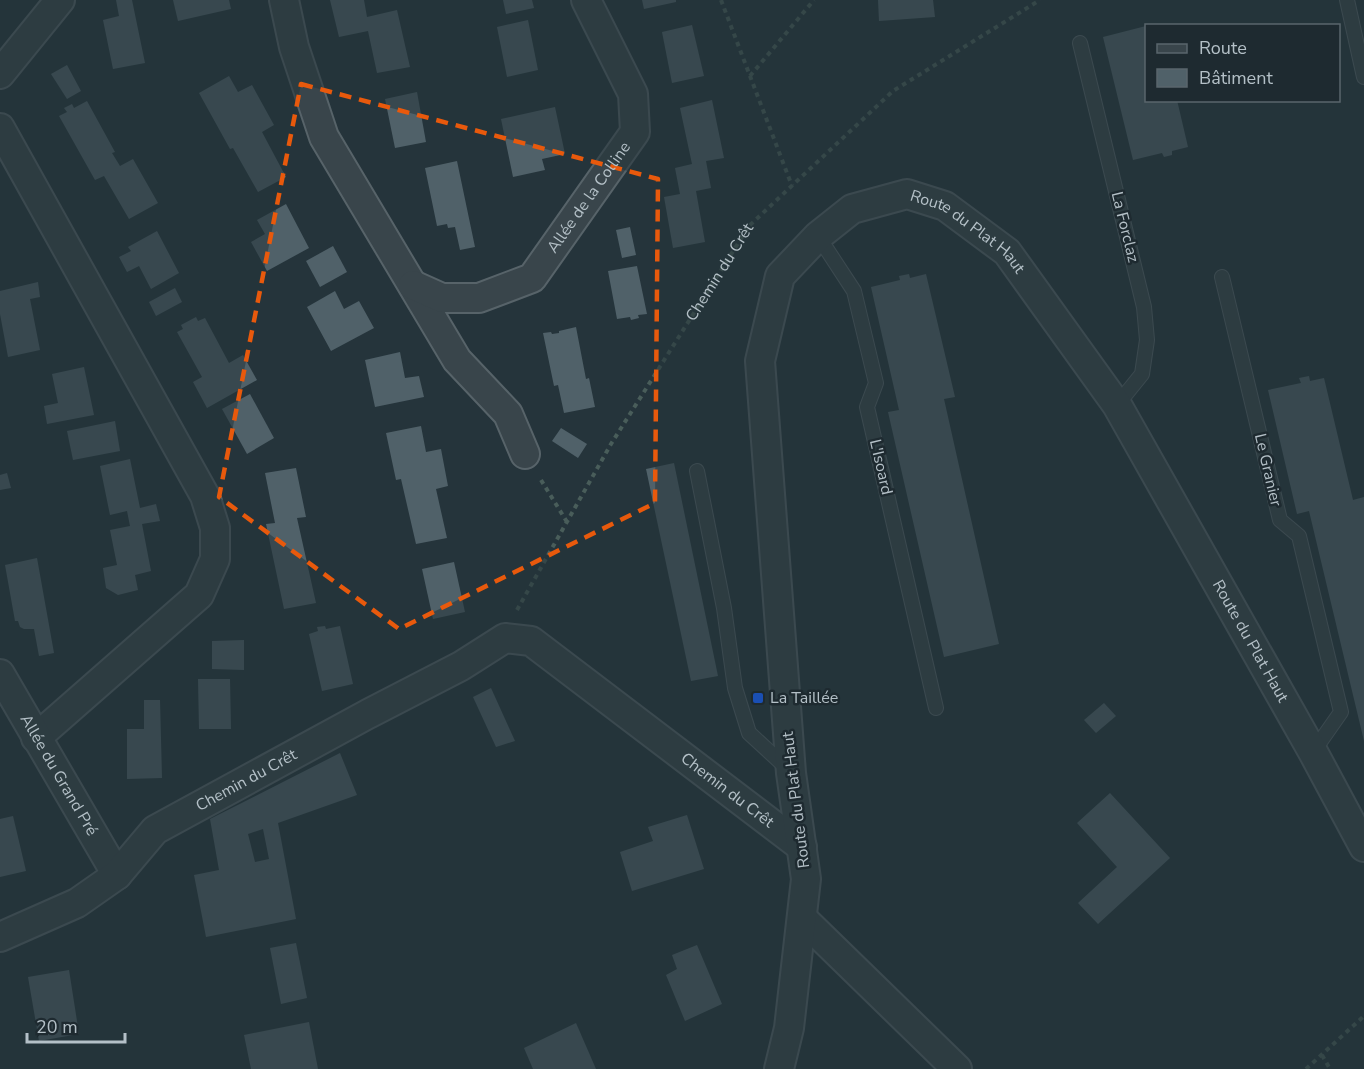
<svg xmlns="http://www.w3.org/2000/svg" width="1364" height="1069" font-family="'Nunito Sans',sans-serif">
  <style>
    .building { fill: #506169; fill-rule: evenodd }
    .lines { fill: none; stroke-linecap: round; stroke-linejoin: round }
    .lane-casing { stroke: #576369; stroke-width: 16 }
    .street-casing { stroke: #576369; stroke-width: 32 }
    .path { stroke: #495d5a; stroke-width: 4; stroke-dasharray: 4.5 4.5; stroke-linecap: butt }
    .lane { stroke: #39454b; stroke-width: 14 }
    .street { stroke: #39454b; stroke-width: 28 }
    .marked { fill: none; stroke: #e8590c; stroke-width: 4.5; stroke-dasharray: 12 8; stroke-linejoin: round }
    .transit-dot { fill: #1a4fb4; stroke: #1e2a30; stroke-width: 2 }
    .labels { text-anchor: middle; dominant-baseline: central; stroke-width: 5; stroke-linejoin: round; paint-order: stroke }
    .street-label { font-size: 16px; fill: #b4c0c7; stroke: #1e2a30 }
    .poi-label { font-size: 16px; fill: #b4c0c7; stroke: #1e2a30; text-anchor: start }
  </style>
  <rect width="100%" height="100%" fill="#25343b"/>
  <!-- building -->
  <g class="building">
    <polygon points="116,0 132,0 145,63 113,69 103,20 119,16"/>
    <polygon points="173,0 229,0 231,9 178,21"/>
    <polygon points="330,0 364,0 367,17 397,10 410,67 377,73 368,31 339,37"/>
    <polygon points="503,0 532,0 534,8 506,14"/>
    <polygon points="642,0 676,0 676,2 644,9"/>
    <polygon points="878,0 933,0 935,17 879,21"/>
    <polygon points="528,20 538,70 507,77 497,27"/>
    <polygon points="692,25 704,76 672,83 662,32"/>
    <polygon points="1146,26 1146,100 1177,100 1188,147 1172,151 1172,155 1164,157 1162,153 1133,160 1103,37"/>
    <polygon points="67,65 81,91 67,99 51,74"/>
    <polygon points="229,76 238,92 252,85 274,125 262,132 286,177 258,192 233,148 230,149 199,93"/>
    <polygon points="417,92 426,142 395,148 385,99"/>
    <polygon points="712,100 724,158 706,161 711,188 696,191 705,242 673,248 664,197 680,194 675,168 692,164 680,108"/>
    <polygon points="87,101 115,152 112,153 120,166 133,159 158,203 129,219 104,176 95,180 59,116 67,112 64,108 72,104 74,108"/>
    <polygon points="555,107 565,154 542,159 545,170 513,177 501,119"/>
    <polygon points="457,161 475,247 460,250 455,227 448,228 447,224 437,226 425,168"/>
    <polygon points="286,204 309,248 267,271 251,242 265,234 257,220"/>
    <polygon points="630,227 636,255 622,258 616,230"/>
    <polygon points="157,231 179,273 151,289 139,266 127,272 119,257 131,251 128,247"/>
    <polygon points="333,246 347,272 320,287 306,261"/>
    <polygon points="637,266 647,314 638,315 639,318 631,320 630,317 617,319 608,271"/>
    <polygon points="909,274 910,278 926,274 955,397 944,399 999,644 944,657 888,412 899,410 871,287 900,280 899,276"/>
    <polygon points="38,282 40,297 30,299 40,350 8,357 0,314 0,291"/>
    <polygon points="175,288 182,302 156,316 149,302"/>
    <polygon points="335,291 344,309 359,301 374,328 331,351 307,307"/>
    <polygon points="196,317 198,321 205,318 229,363 243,355 257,380 207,408 193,382 202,377 177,332 183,329 181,325"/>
    <polygon points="576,327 586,379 589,378 595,407 564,413 558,385 554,386 543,333 551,332 552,334 559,333 559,331"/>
    <polygon points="400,352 405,378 419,376 424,397 375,407 365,360"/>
    <polygon points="84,367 94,415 47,424 44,406 58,403 52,374"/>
    <polygon points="1309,376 1310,381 1324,378 1353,500 1364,497 1364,741 1309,511 1297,514 1268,390 1301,383 1299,378"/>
    <polygon points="250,394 274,438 247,454 222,409"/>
    <polygon points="115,421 120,451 73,460 67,431"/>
    <polygon points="421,426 426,452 441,449 448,486 436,489 447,538 416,544 401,479 396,480 386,433"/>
    <polygon points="561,428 587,444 578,458 552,441"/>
    <polygon points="130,459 140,508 156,504 160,521 142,524 151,571 135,575 138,590 118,595 106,588 103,568 117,565 110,530 130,526 127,511 110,515 100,466"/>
    <polygon points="674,463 718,676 691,681 646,469"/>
    <polygon points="296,468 306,517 297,518 316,603 284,609 266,524 275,523 265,473"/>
    <polygon points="7,473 11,488 0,490 0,475"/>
    <polygon points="37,558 54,653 39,656 34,629 24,629 20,627 18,621 15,621 5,565"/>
    <polygon points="454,562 465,612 433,619 422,569"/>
    <polygon points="325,626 326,629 340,626 353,684 322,691 309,634 318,631 317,627"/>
    <polygon points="244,640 244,670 212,669 212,641"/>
    <polygon points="198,679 230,679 231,729 199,729"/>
    <polygon points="491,688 515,741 496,747 473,697"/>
    <polygon points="144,700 160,700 162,778 127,779 127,729 144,729"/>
    <polygon points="1104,703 1116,716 1096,733 1084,720"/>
    <path d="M 340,753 L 357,795 L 278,823 L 296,919 L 206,937 L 194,875 L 219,870 L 210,819 ZM 263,829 L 269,859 L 255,862 L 248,834 Z"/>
    <polygon points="1110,793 1170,858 1098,924 1078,903 1117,867 1077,823"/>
    <polygon points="687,815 704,869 632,891 620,852 653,841 648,827"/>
    <polygon points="13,816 26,871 0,877 0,819"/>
    <polygon points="296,943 307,998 281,1004 270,948"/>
    <polygon points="697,945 722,1004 685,1021 666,975 677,969 672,955"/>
    <polygon points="69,970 79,1034 39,1041 28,977"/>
    <polygon points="309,1022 318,1069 251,1069 244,1035"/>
    <polygon points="576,1023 596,1069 533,1069 524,1048"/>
  </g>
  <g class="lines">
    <!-- lane casing -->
    <g class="lane-casing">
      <g id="lane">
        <polyline points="1347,0 1364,77"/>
        <polyline points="1080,43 1144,307 1147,340 1142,374 1117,405"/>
        <polyline points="818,236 854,291 876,383 867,407 936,708"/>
        <polyline points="1222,277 1280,520 1299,536 1341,712 1313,752"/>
        <polyline points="697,471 724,608 735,688 749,733 788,769"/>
      </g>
    </g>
    <!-- street casing -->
    <g class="street-casing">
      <g id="street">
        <polyline points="284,0 294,47 324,137 457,360 508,414 525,454"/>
        <polyline points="0,74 60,0"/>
        <polyline points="0,128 205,496 215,528 215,559 199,595 36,738"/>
        <path id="s2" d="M 413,285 L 442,298 L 479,298 L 532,278 L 635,132 L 633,94 L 586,0"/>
        <path id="s3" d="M 0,674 L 117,875"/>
        <polyline points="802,918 957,1069"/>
        <path id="s4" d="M 0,937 L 77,903 L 117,875 L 155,830 L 368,714 L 461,666 L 505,638 L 531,641 L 802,847"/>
        <path id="s5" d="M 779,1069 L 789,1028 L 806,879 L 791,773 L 760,361 L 780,276 L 818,236 L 852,209 L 907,194 L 945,206 L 1007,252 L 1117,405 L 1313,752 L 1364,847"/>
      </g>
    </g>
    <!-- path -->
    <g class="path">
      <polyline points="721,0 792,186"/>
      <polyline points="750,76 814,0"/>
      <polyline points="541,480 567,522"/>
      <path id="s1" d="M 517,610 L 611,444 L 749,226 L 893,91 L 1040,0"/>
      <polyline points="1322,1055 1330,1069"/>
      <polyline points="1306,1069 1364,1016"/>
    </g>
    <!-- lane -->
    <use href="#lane" class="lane"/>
    <!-- street -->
    <use href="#street" class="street"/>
  </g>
  <!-- marked area -->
  <path d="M0 0H1364V1069H0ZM 301,84 L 658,179 L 655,503 L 399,629 L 219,497 Z" fill="#25343b" fill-opacity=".55" fill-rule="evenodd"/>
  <path class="marked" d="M 301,84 L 658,179 L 655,503 L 399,629 L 219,497 Z"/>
  <!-- markers -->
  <rect class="transit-dot" x="752" y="692" width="12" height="12" rx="3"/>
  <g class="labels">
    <!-- street labels -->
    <g class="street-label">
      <text stroke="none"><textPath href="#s2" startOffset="224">Allée de la Colline</textPath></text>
      <text transform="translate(1125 227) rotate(76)">La Forclaz</text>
      <text stroke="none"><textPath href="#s5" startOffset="1028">Route du Plat Haut</textPath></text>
      <text stroke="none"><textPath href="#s1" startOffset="394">Chemin du Crêt</textPath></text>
      <text transform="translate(881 467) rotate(77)">L'Isoard</text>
      <text transform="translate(1268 470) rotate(77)">Le Granier</text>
      <text stroke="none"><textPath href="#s5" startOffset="1532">Route du Plat Haut</textPath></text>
      <text stroke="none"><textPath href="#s3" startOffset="117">Allée du Grand Pré</textPath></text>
      <text stroke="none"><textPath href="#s4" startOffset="296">Chemin du Crêt</textPath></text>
      <text stroke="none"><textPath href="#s4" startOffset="864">Chemin du Crêt</textPath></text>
      <text transform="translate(796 800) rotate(-97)">Route du Plat Haut</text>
    </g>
    <!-- poi labels -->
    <g class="poi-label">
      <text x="770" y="698">La Taillée</text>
    </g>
  </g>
  <!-- legend -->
  <rect x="1145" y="24" width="195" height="78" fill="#1e2a30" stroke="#5a666c" stroke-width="1.5"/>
  <rect x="1157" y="44" width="30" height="9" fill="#39454b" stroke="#5a666c" stroke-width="1.5"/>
  <text x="1199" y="54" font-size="18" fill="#b4c0c7">Route</text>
  <rect x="1157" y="69" width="30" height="18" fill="#506169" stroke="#5a666c" stroke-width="1.5"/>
  <text x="1199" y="84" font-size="18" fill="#b4c0c7">Bâtiment</text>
  <!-- scale -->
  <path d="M27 1033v9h98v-9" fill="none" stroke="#b4c0c7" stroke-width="3"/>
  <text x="36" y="1033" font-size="18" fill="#b4c0c7" stroke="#1e2a30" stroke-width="4.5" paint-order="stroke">20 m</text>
</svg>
